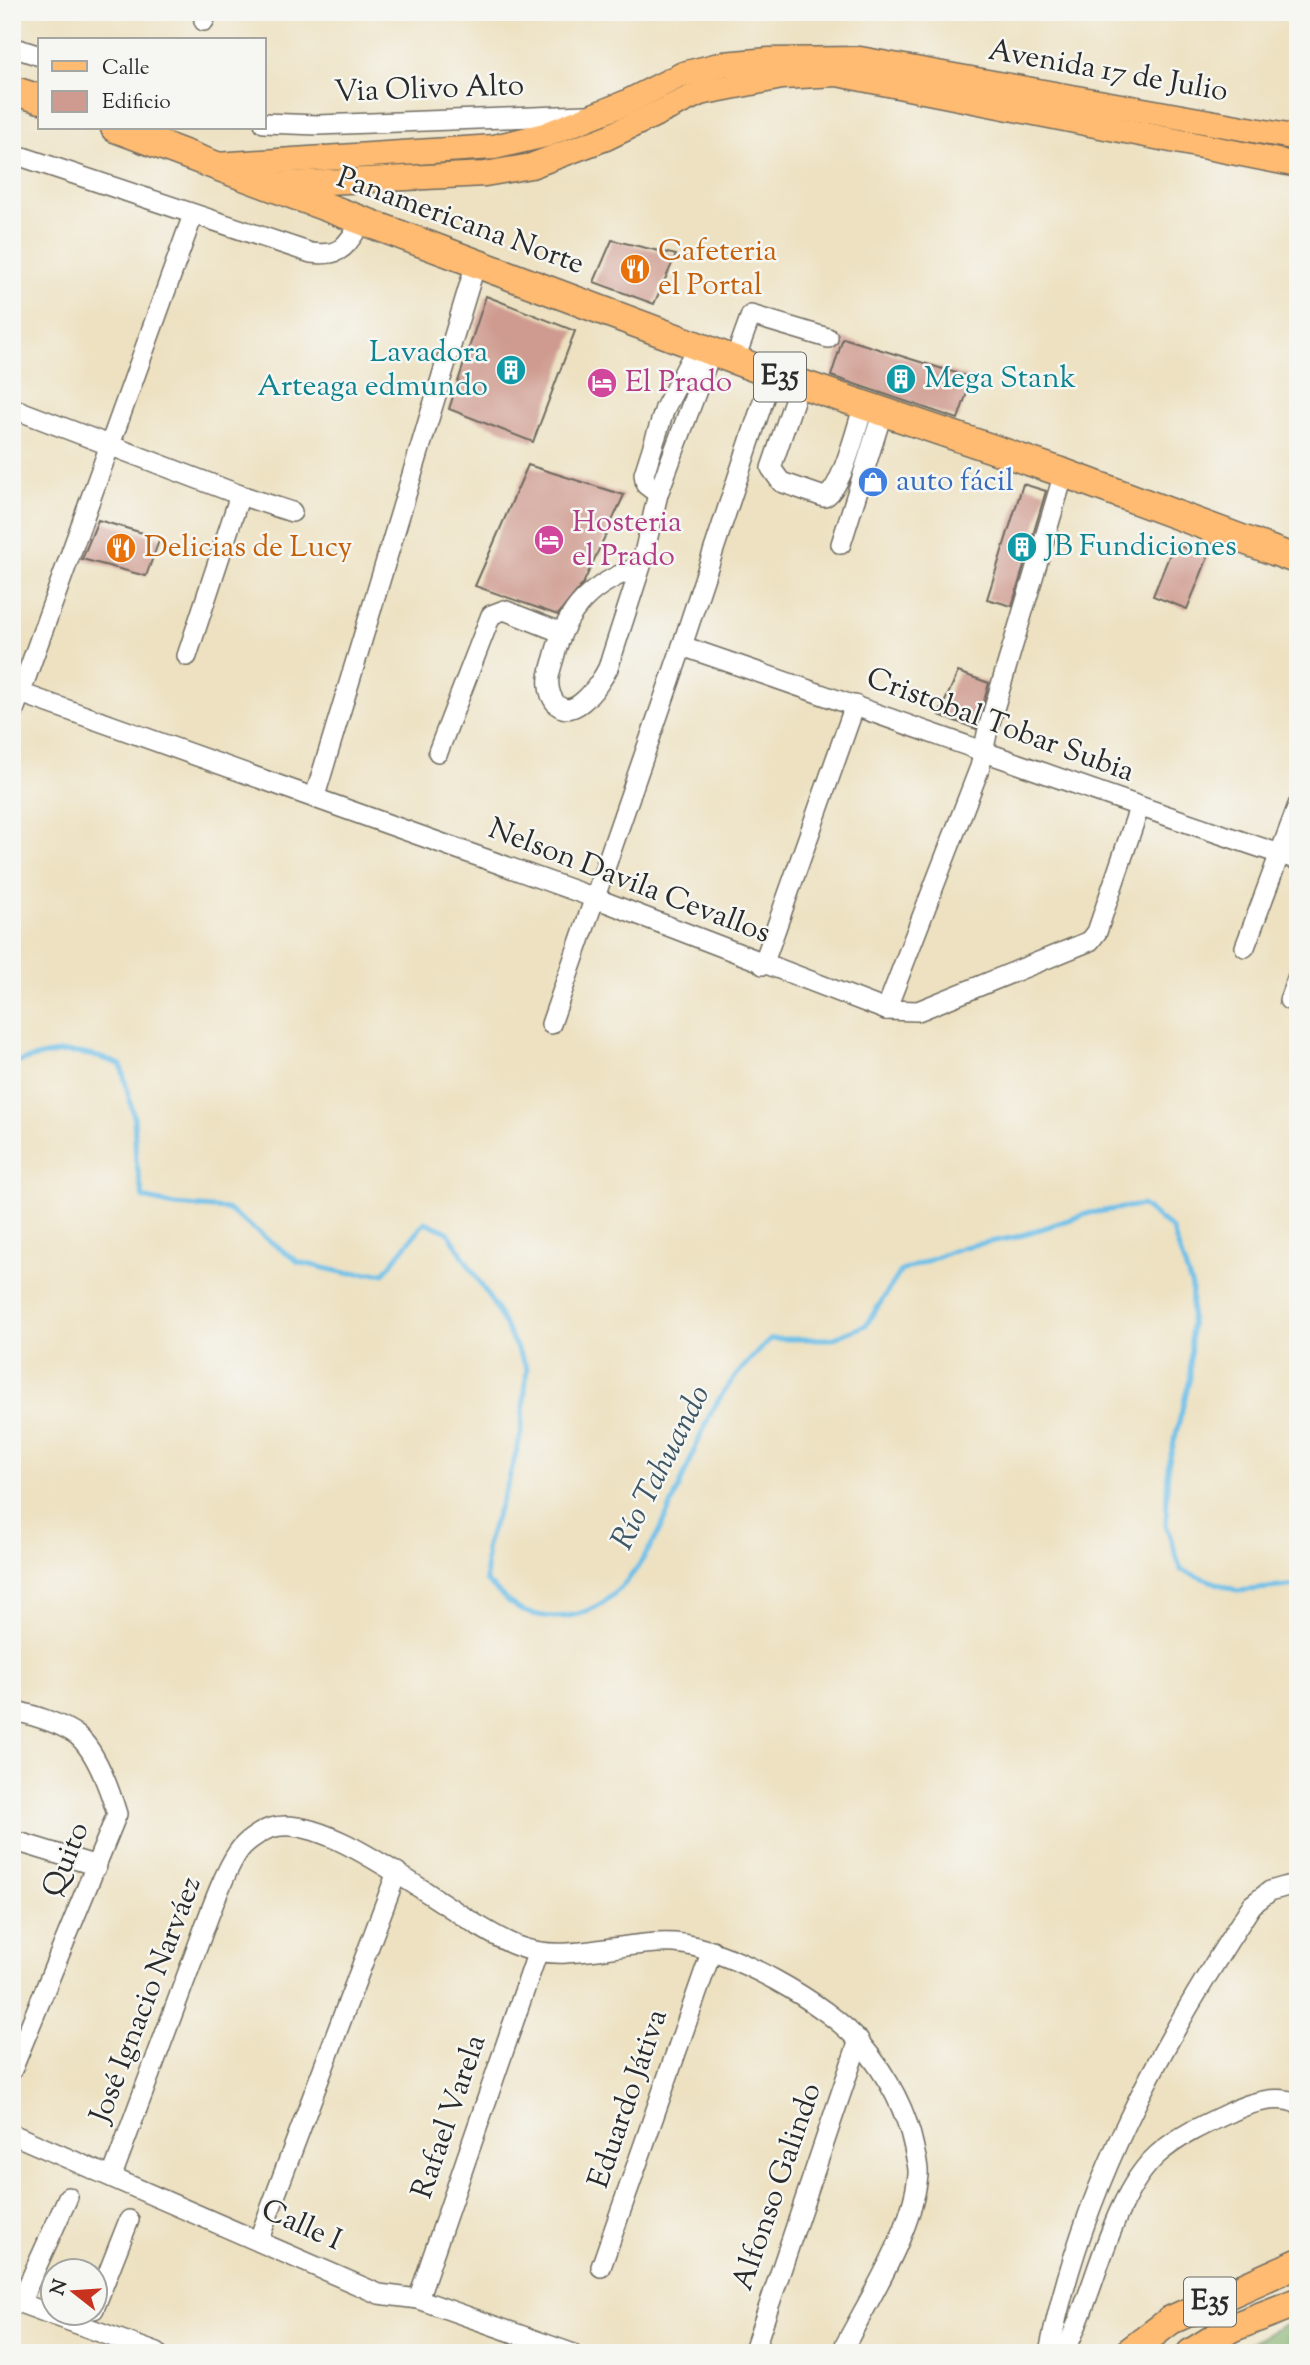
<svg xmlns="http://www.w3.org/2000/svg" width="1310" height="2365" font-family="'Sorts Mill Goudy',serif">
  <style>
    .forest { fill: #7aaa65; stroke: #526a48; stroke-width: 2 }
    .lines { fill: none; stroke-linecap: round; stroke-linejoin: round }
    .stream { stroke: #6dbfe8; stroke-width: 5 }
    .building { fill: #cf9b90 }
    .minor-casing { stroke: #6f6b60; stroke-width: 22 }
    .major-casing { stroke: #6f6b60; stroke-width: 27 }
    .highway-casing { stroke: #6f6b60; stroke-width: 31 }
    .minor { stroke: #fff; stroke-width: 19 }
    .major { stroke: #febb71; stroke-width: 24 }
    .highway { stroke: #febb71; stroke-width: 28 }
    .labels { text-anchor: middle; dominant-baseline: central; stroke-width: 5; stroke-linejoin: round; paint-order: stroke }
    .shield { fill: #f6f6f2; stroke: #686867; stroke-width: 2 }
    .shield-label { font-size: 28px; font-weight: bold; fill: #2b2b2b }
    .street-label { font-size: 30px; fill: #2b2b2b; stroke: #f6f6f2 }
    .food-label { font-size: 30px; fill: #c56008; stroke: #f6f6f2; text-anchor: start }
    .culture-label { font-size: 30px; fill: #0d838f; stroke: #f6f6f2; text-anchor: start }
    .hotel-label { font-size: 30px; fill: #b23c85; stroke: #f6f6f2; text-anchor: start }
    .shop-label { font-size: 30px; fill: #366cbe; stroke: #f6f6f2; text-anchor: start }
    .water-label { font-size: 32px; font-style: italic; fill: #3f5764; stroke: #f6f6f2 }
  </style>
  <rect width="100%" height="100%" fill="#f6f6f2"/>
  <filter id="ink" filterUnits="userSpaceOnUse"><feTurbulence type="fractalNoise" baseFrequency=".0143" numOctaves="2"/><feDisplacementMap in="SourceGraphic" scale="14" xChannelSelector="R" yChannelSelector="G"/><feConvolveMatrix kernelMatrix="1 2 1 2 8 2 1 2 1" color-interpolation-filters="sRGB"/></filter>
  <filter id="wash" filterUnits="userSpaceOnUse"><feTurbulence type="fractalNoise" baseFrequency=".00686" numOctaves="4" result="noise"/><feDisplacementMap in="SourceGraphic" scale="28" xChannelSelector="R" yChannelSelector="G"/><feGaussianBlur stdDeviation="1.57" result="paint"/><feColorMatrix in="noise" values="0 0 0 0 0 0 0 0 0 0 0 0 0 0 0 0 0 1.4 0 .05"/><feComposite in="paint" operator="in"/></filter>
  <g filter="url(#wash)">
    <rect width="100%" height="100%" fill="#ede1c1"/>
    <!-- forest -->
    <polygon class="forest" points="1298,2319 1298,2351 1229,2353 1292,2321"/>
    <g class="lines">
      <!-- stream -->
      <path class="stream" d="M 12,1064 C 55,1050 78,1047 121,1065 L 134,1117 L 136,1161 L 143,1198 L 174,1205 L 227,1209 L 298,1262 L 346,1273 L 384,1273 L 425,1222 L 448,1232 L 495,1307 L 527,1368 L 521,1435 L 508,1483 L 486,1545 L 486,1581 C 497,1590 511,1607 523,1611 C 640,1651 674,1482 713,1409 C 728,1383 749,1359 771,1339 L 832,1339 L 866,1325 L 901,1271 L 963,1247 L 1016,1237 L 1090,1213 L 1142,1205 L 1172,1229 L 1192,1287 L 1190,1378 L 1168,1466 L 1166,1524 L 1181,1570 L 1238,1591 L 1298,1585"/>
    </g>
    <g id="blocks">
      <!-- building -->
      <g class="building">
        <polygon points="612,240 676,255 654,304 594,282"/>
        <polygon points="486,296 575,331 533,442 449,409"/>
        <polygon points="843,338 972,378 958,419 831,376"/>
        <polygon points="528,465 624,495 583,584 558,615 475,586"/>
        <polygon points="1023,484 1046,491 1012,606 987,599"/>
        <polygon points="98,520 160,538 146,576 82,559"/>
        <polygon points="1174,544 1208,557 1187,609 1153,596"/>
        <polygon points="958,672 989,683 976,729 939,715"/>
      </g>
    </g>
  </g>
  <g filter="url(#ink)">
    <use href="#blocks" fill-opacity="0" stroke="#6f6b60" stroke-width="2"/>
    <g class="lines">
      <!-- minor casing -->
      <g class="minor-casing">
        <g id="minor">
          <polyline points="204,21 208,12"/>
          <polyline points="12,47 40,56"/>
          <polyline points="264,123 318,125 585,115"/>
          <path d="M 23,157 L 311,253 C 344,257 345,245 363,221"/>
          <polyline points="735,359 751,315 828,338"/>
          <path d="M 800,383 L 771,468 L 781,482 L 824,497 C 842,491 857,425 864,405"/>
          <polyline points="12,408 240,495"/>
          <polyline points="658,494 646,485 644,474 665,408 698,345"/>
          <polyline points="841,544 883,411"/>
          <path d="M 641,566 C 593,583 566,607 554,658 C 550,671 546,682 551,695 C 567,732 600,685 608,668 L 641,566 L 658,494 L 712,350"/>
          <path d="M 682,646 C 888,716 1091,792 1298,860"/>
          <polyline points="187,656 240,495 292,512"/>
          <polyline points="12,690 595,898 886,1010 918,1011 1090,941 1097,932 1139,808"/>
          <polyline points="12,716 193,215"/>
          <polyline points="438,752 491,615 504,610 560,632"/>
          <polyline points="315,796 476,263"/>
          <polyline points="1245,947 1298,805"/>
          <polyline points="763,965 855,705"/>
          <polyline points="1289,1000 1298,976"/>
          <polyline points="886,1010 980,767 988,729 1064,473"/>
          <polyline points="551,1024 682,646 772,374"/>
          <path d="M 12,1710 C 32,1715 62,1723 78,1736 C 96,1752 110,1791 117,1814 L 12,2070"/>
          <polyline points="12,1840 97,1866"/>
          <polyline points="12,2134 379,2294 418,2299 571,2353"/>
          <path d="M 112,2176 C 140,2100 169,2024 197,1948 C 206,1924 226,1864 242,1847 C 247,1841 263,1830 271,1828 C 331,1809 457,1923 517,1946 C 566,1965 623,1940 675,1943 C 726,1947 829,2004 861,2044 C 887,2075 906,2108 914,2148 C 915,2156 919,2166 918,2175 C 912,2234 868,2300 841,2353"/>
          <polyline points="68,2197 20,2303 157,2353"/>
          <polyline points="259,2239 397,1872"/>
          <polyline points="601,2267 712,1950"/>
          <polyline points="418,2299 537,1954"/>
          <polyline points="94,2309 129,2220"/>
          <polyline points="753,2353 859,2040"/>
          <path d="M 1049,2353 C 1081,2190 1161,2043 1252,1905 L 1270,1891 L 1298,1883"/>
          <path d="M 1064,2353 C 1095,2295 1110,2198 1157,2155 C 1178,2136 1205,2124 1231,2112 C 1249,2103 1278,2094 1298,2104"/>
        </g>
      </g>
      <!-- major casing -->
      <g class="major-casing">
        <g id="major">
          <polyline points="216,165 494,147 545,135 625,103 683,74 723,64 769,60 860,59 1298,138"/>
          <polyline points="269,185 485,174 531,166 606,138 700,93 782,77 837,74 1298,165"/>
        </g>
      </g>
      <!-- highway casing -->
      <g class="highway-casing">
        <g id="highway">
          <polyline points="12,90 40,99"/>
          <polyline points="115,128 772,374 1064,473 1298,560"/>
          <polyline points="1128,2353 1171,2320 1298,2263"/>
          <polyline points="1191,2353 1231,2328 1298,2302"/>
        </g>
      </g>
      <!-- minor -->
      <use href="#minor" class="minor"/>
      <!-- major -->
      <use href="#major" class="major"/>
      <!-- highway -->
      <use href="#highway" class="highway"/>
    </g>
  </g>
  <!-- icons -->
  <defs>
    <g id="restaurant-disc" transform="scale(1.575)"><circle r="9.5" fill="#e8710a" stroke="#f6f6f2"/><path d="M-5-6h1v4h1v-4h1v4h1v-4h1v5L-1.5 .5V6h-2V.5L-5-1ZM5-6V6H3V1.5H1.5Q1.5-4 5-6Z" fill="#fff"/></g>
    <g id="building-disc" transform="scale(1.575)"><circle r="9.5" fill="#0f9aa8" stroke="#f6f6f2"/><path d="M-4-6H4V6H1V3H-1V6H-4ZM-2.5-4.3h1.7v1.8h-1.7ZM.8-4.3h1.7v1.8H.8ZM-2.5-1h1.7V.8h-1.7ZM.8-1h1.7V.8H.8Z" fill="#fff"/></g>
    <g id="hotel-disc" transform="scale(1.575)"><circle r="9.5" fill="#d1479c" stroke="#f6f6f2"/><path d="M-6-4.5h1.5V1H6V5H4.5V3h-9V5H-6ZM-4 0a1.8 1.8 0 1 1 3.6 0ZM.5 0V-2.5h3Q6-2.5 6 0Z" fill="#fff"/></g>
    <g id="shop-disc" transform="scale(1.575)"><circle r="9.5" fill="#3f7fe0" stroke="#f6f6f2"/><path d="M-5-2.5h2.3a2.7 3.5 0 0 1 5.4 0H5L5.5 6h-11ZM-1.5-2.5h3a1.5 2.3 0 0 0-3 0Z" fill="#fff"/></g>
  </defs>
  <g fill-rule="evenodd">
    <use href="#restaurant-disc" x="635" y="269"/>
    <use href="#building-disc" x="511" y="370"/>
    <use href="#building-disc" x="901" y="379"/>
    <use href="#hotel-disc" x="602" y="383"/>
    <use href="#shop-disc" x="873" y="482"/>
    <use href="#hotel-disc" x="549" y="540"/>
    <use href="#building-disc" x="1022" y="547"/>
    <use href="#restaurant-disc" x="121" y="548"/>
  </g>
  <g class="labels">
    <!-- shield labels -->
    <g class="shield">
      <rect x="754" y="352.5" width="52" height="49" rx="5"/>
      <rect x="1184" y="2277.5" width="52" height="49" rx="5"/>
    </g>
    <g class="shield-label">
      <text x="780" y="377">E35</text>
      <text x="1210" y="2302">E35</text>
    </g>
    <!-- street labels -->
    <g class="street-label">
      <text transform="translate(1108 72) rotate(10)">Avenida 17 de Julio</text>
      <text transform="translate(429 90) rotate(-2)">Via Olivo Alto</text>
      <text transform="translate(460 222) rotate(20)">Panamericana Norte</text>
      <text transform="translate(1000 726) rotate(20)">Cristobal Tobar Subia</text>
      <text transform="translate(629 882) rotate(21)">Nelson Davila Cevallos</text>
      <text transform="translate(67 1860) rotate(-68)">Quito</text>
      <text transform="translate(147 2000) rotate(-69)">José Ignacio Narváez</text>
      <text transform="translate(629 2099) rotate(-71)">Eduardo Játiva</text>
      <text transform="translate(450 2117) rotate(-71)">Rafael Varela</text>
      <text transform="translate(778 2187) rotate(-71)">Alfonso Galindo</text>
      <text transform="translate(301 2226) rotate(24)">Calle I</text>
    </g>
    <!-- food labels -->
    <g class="food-label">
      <text x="658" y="252">Cafeteria<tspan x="658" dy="34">el Portal</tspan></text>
      <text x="144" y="548">Delicias de Lucy</text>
    </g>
    <!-- culture labels -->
    <g class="culture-label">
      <text x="488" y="353" text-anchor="end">Lavadora<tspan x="488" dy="34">Arteaga edmundo</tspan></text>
      <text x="924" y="379">Mega Stank</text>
      <text x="1045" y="547">JB Fundiciones</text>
    </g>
    <!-- hotel labels -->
    <g class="hotel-label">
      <text x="625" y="383">El Prado</text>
      <text x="572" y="523">Hosteria<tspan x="572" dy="34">el Prado</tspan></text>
    </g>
    <!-- shop labels -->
    <g class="shop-label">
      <text x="896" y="482">auto fácil</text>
    </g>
    <!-- water labels -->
    <g class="water-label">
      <text transform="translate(662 1468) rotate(-63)">Río Tahuando</text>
    </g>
  </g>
  <!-- margin -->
  <rect width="1310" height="2365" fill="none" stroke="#f6f6f2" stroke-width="42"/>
  <!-- legend -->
  <rect x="38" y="38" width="228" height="91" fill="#f6f6f2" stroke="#a5a5a2" stroke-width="2"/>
  <rect x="52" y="61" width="35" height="10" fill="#febb71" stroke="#a5a5a2" stroke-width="2"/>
  <text x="102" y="74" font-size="21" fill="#2b2b2b">Calle</text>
  <rect x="52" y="91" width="35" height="21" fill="#cf9b90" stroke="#a5a5a2" stroke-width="2"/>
  <text x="102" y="108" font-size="21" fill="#2b2b2b">Edificio</text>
  <!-- north arrow -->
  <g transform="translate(74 2292) rotate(287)"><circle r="33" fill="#f6f6f2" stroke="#a5a5a2" stroke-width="2"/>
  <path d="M0-5L12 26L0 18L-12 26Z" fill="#c8321e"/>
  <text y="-10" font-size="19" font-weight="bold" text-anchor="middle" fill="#2b2b2b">N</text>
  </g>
</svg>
